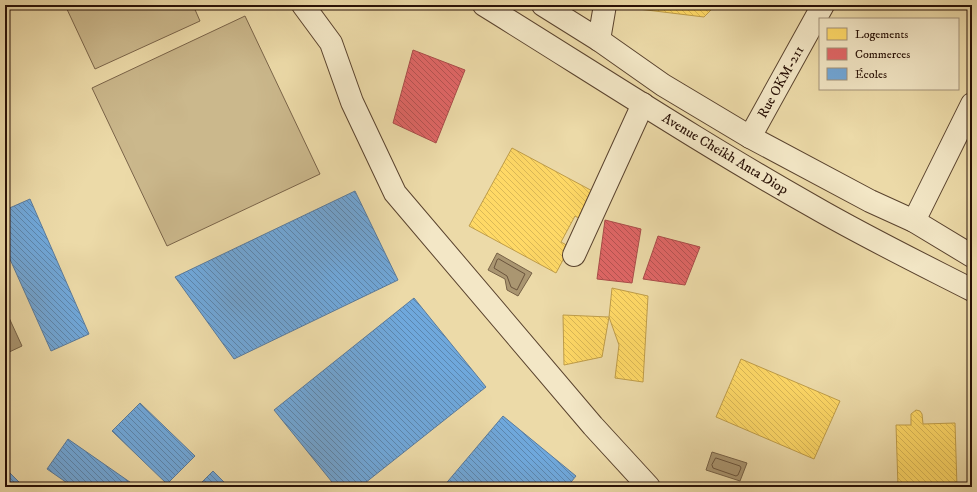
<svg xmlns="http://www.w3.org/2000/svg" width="977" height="492" font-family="'IM FELL DW Pica',serif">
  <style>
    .green { fill: #cbb88c; stroke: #7a6449 }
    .water { fill: #aa9671; stroke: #766146 }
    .homes { fill: url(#homes-back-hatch); stroke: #bf9d49 }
    .shops { fill: url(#shops-back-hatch); stroke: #a94c49 }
    .schools { fill: url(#schools-back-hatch); stroke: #5a7b9c }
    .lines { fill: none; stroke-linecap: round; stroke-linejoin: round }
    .shore { stroke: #6a543c; stroke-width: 1 }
    .minor-casing { stroke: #5a432e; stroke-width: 24 }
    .minor { stroke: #f3e7c6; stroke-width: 22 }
    .labels { text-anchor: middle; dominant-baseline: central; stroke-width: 4; stroke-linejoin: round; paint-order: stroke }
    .street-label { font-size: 14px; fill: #291106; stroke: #f3e7c6 }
  </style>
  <defs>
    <pattern id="homes-back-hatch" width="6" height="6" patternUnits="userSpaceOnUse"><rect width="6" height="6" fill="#ffd966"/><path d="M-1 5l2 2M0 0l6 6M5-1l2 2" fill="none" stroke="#dbb957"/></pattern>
    <pattern id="shops-back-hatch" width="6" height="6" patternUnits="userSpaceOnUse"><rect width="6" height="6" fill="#e06666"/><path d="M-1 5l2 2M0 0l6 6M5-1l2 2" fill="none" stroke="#b65352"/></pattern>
    <pattern id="schools-back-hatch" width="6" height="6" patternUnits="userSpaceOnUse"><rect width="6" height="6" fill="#6fa8dc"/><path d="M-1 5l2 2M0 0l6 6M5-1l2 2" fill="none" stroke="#5b87b0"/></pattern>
  </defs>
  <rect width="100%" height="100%" fill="#ecdaa8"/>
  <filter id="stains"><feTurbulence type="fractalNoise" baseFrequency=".005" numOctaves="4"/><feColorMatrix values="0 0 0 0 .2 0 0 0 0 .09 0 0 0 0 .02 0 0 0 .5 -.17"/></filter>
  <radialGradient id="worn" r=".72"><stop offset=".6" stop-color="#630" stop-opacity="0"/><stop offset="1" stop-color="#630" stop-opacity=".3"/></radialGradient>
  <!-- green -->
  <g class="green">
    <polygon points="65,5 193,5 200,21 95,69"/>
    <polygon points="245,16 320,174 167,246 92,88"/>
  </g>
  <!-- water -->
  <g class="water">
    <polygon points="497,253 532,273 518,296 507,290 505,279 488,270"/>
    <polygon points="5,309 22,346 5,354"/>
    <polygon points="712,452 747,463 740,481 706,470"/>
  </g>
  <!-- homes -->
  <g class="homes">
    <polygon points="630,5 716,5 704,17 630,8"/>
    <polygon points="512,148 598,194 584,221 575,216 561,242 570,247 556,273 469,226"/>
    <polygon points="612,288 648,296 643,382 615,378 619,345 609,317"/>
    <polygon points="563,315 609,317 602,357 564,365"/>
    <polygon points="741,359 840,401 814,459 716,417"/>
    <polygon points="916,410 920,411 922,414 923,424 955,423 957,487 898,487 896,425 911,425 911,414"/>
  </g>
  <!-- shops -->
  <g class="shops">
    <polygon points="413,50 465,70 436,143 393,123"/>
    <polygon points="605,220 641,229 632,283 597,279"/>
    <polygon points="658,236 700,247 685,285 643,279"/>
  </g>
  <!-- schools -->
  <g class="schools">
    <polygon points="355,191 398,280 234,359 175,277"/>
    <polygon points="30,199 89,334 51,351 5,248 5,210"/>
    <polygon points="414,298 486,387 360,487 336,487 274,410"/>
    <polygon points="140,403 195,456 167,484 112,431"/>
    <polygon points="503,416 576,476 567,487 443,487"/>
    <polygon points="68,439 137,487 73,487 47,469"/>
    <polygon points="5,468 24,487 5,487"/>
    <polygon points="213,471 229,487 197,487"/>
  </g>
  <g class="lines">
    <!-- shore -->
    <g class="shore">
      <polygon points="499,259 525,274 517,290 511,287 507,276 494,268 497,260"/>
      <polygon points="716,458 740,466 741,468 738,475 736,476 713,468 712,465"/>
    </g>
    <!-- minor casing -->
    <g class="minor-casing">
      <g id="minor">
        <polyline points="303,5 331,43 352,102 395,193 593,426 649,487"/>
        <path d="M 484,5 C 594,73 702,144 814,207 C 866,237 919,263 972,290"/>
        <polyline points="543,5 599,40 663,85 750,137 870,201 914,221 972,256"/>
        <polyline points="599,40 605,5"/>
        <polyline points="750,137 823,5"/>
        <polyline points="914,221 972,104"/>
        <polyline points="574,255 643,104"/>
      </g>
    </g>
    <!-- minor -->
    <use href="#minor" class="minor"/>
  </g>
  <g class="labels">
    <!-- street labels -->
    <g class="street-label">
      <text transform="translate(781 82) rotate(-61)">Rue OKM-211</text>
      <text transform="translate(725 154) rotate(31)">Avenue Cheikh Anta Diop</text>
    </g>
  </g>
  <!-- margin -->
  <rect width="977" height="492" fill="none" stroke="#ecdaa8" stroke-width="20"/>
  <rect x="6" y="6" width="965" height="480" fill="none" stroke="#291106" stroke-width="2"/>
  <rect x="10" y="10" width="957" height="472" fill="none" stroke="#291106"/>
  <!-- legend -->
  <rect x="819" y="18" width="140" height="72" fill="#f3e7c6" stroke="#a29179"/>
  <rect x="827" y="28" width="20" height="12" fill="#ffd966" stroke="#a29179"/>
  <text x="855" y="38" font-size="12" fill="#291106">Logements</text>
  <rect x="827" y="48" width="20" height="12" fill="#e06666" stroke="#a29179"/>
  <text x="855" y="58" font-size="12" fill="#291106">Commerces</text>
  <rect x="827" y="68" width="20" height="12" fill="#6fa8dc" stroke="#a29179"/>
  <text x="855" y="78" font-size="12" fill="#291106">Écoles</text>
  <rect width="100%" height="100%" filter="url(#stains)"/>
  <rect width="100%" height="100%" fill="url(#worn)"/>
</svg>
